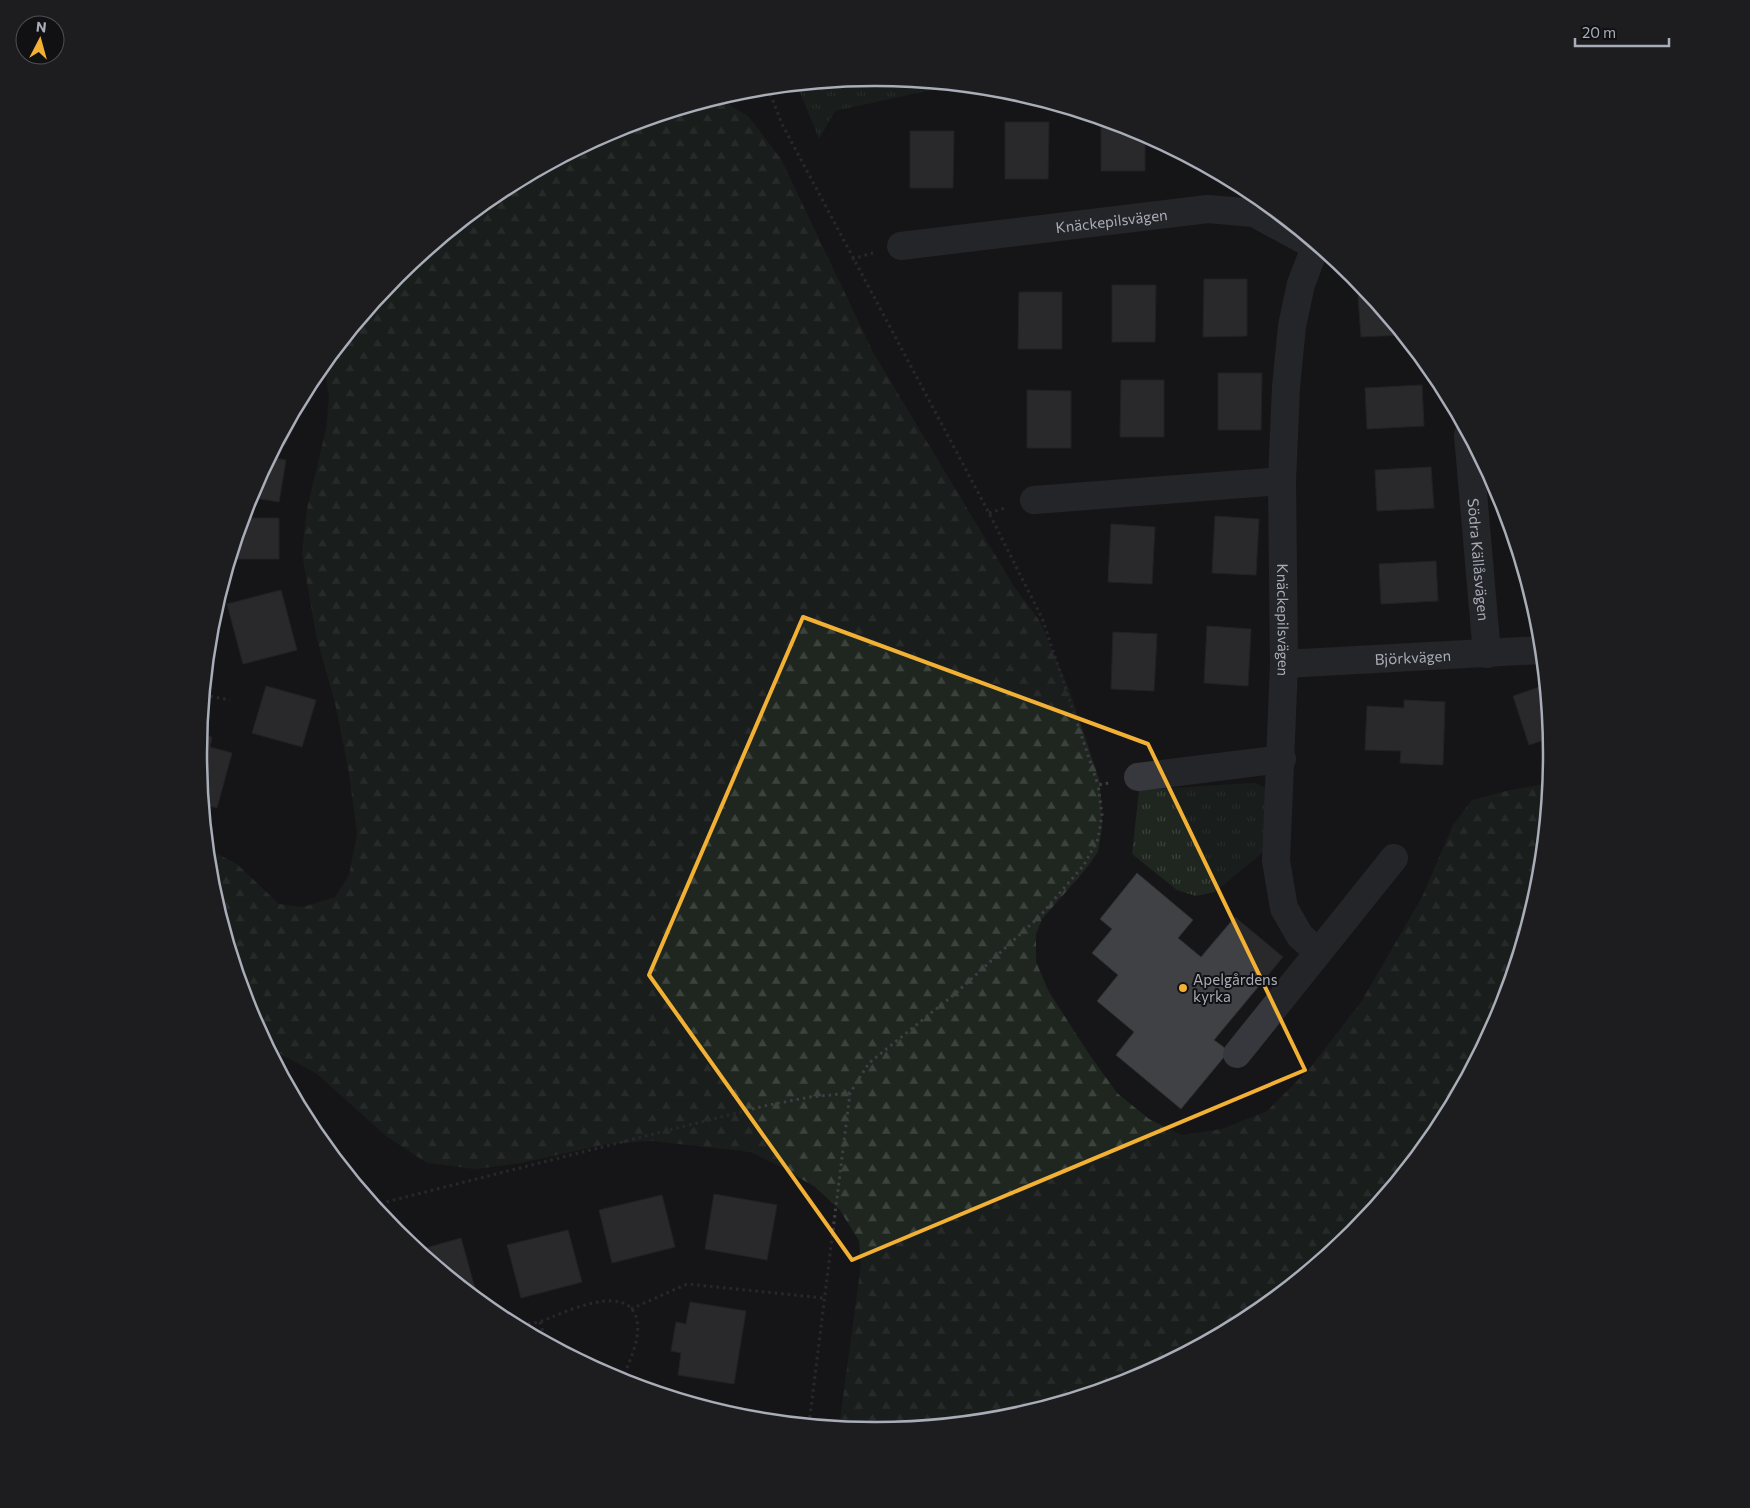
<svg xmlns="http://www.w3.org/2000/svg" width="1750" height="1508" font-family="Commissioner,sans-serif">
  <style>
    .grass { fill: url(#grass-tufts) }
    .forest { fill: url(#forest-firs) }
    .building { fill: #404145; stroke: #303034 }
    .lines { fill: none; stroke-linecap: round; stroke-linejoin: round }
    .path { stroke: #3d3f44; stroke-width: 3; stroke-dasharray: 2.5 4; stroke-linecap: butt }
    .minor { stroke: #37383d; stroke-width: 28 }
    .marked { fill: none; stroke: #f2b134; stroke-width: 4; stroke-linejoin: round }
    .poi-dot { fill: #f2b134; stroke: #111113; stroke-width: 2 }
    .labels { text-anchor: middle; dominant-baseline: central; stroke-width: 4; stroke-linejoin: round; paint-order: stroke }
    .street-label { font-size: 15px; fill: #a8adb8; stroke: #111113 }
    .poi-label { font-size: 15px; fill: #a8adb8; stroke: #111113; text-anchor: start }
    .rim { fill: none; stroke: #a8adb8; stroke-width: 2.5 }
  </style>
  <defs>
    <pattern id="grass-tufts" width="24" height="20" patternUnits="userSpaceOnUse" patternTransform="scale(1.25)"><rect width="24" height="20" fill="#1e261f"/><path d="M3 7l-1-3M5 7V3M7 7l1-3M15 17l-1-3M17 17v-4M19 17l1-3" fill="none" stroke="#3c433d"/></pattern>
    <pattern id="forest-firs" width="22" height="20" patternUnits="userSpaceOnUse" patternTransform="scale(1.25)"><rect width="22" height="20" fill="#1e261f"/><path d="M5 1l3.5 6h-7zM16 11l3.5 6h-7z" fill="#3c433d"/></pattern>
  </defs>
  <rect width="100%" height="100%" fill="#161618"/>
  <!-- grass -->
  <g class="grass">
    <polygon points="875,78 954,85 835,111 819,139 797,85"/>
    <polygon points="1254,783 1269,789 1275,842 1215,892 1196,896 1177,890 1132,854 1139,790"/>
  </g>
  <!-- forest -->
  <polygon class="forest" points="718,98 748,116 781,159 874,354 1015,588 1039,620 1069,689 1100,782 1102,827 1098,852 1085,870 1042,919 1036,934 1036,962 1049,992 1087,1051 1117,1093 1149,1119 1182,1135 1222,1129 1267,1111 1310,1068 1361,1002 1422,897 1453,825 1472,800 1506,791 1549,783 1538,886 1500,1013 1437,1130 1353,1233 1251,1317 1134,1379 1007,1418 875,1430 839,1427 861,1264 859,1241 840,1210 815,1187 783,1168 750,1152 652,1141 607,1144 521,1163 475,1169 427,1163 386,1136 317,1074 268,1047 250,1013 211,886 208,849 237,864 279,904 303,907 335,897 349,875 357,834 349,773 335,703 316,635 302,553 307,509 326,429 329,398 324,364 397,275 499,191 616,129"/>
  <!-- building -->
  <g class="building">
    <polygon points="1101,119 1134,129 1145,135 1145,171 1101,171"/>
    <polygon points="1005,122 1049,122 1048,179 1005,179"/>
    <polygon points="910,131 954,131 953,188 910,188"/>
    <polygon points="1204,279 1247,279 1247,336 1203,337"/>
    <polygon points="1112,285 1156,285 1155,342 1112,342"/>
    <polygon points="1019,292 1062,292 1062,349 1018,349"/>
    <polygon points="1358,296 1370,296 1402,335 1361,337"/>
    <polygon points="1218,373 1262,373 1261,430 1218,430"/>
    <polygon points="1121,380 1164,380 1164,437 1120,437"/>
    <polygon points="1422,385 1424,426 1367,429 1365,388"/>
    <polygon points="1027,390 1071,391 1071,448 1027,448"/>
    <polygon points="298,405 303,408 285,445 278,442"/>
    <polygon points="270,457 286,460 279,502 249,497"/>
    <polygon points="1431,467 1434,508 1377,511 1375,470"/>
    <polygon points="1215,516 1259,519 1256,575 1212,573"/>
    <polygon points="243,518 279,518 279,559 231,559"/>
    <polygon points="1111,524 1155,527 1152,584 1108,582"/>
    <polygon points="1436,561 1438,601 1381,604 1379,564"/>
    <polygon points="281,590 297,650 243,664 227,604"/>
    <polygon points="1207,626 1251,629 1248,686 1204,683"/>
    <polygon points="1113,632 1157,634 1154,691 1111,689"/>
    <polygon points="1545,685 1550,738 1529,745 1513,696"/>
    <polygon points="266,686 316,700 302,747 252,733"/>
    <polygon points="1404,700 1445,702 1443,765 1400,763 1401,751 1365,750 1367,706 1404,708"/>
    <polygon points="200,734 212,737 210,747 232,753 217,808 203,804 199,754"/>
    <polygon points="1137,873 1193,920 1178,938 1201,957 1235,917 1283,957 1214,1040 1229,1051 1181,1109 1116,1055 1134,1032 1097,1001 1118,975 1092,953 1112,929 1100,919"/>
    <polygon points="714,1194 777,1205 767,1260 705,1249"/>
    <polygon points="662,1195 675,1247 612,1263 599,1210"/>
    <polygon points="568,1230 582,1282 521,1298 507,1245"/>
    <polygon points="461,1238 478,1299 430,1259 426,1248"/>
    <polygon points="690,1302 746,1311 734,1384 678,1375 681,1353 671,1351 676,1322 686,1324"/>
  </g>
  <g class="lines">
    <!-- path -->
    <g class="path">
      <polyline points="768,88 782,124 989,513 1042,618 1098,785"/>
      <polyline points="852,259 873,253"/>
      <polyline points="989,513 1005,508"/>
      <polyline points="204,695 230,700"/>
      <polyline points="374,1205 764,1106 810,1097 850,1093"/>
      <polyline points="631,1309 687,1284 823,1298"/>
      <polyline points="540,1322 546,1342"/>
      <path d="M 515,1325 C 523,1324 534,1324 542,1321 C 563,1313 630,1280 637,1321 C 641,1340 628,1363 622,1381"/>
      <polyline points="809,1424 850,1093 869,1063 956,993 1039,917 1084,865 1098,839 1102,815 1098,785 1109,783"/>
    </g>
    <!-- minor -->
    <g class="minor">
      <path id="s1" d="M 1316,245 L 1301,284 L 1292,326 L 1286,387 L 1282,481 L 1284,664 L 1276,861 L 1284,908 L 1300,936 L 1317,951"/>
      <path id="s2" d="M 901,246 L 1208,209 L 1254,213 L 1315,246"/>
      <path id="s3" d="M 1468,435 L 1487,654"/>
      <polyline points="1034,500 1282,481"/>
      <path id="s4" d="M 1284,664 L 1541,650"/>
      <polyline points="1138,777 1282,759"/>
      <polyline points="1237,1054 1394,858"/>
    </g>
  </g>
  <!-- marked area -->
  <path d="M0 0H1750V1508H0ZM 803,617 L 1148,744 L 1305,1070 L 852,1260 L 649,975 Z" fill="#161618" fill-opacity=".55" fill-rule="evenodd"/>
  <path class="marked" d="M 803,617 L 1148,744 L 1305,1070 L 852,1260 L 649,975 Z"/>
  <!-- markers -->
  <circle class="poi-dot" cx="1183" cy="988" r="5"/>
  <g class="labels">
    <!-- street labels -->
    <g class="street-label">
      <text stroke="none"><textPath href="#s2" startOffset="212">Knäckepilsvägen</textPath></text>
      <text stroke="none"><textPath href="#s3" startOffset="125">Södra Källåsvägen</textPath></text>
      <text stroke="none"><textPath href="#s1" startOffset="379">Knäckepilsvägen</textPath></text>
      <text stroke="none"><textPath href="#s4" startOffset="129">Björkvägen</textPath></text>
    </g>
    <!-- poi labels -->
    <g class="poi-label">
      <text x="1193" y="979">Apelgårdens<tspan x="1193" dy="17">kyrka</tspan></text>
    </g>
  </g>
  <!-- crop -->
  <path d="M0 0H1750V1508H0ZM207 754a668 668 0 1 1 1336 0a668 668 0 1 1-1336 0Z" fill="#1d1d20" fill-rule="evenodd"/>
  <path class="rim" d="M207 754a668 668 0 1 1 1336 0a668 668 0 1 1-1336 0Z"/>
  <!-- north arrow -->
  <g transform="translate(40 40) rotate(6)"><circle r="24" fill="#111113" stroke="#4d4f55"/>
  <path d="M0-4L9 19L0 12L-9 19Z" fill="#f2b134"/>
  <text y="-8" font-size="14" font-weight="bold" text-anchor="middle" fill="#a8adb8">N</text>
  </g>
  <!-- scale -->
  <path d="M1575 38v8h94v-8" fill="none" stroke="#a8adb8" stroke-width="2.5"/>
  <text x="1582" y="38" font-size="15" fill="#a8adb8" stroke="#111113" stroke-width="4" paint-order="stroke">20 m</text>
</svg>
